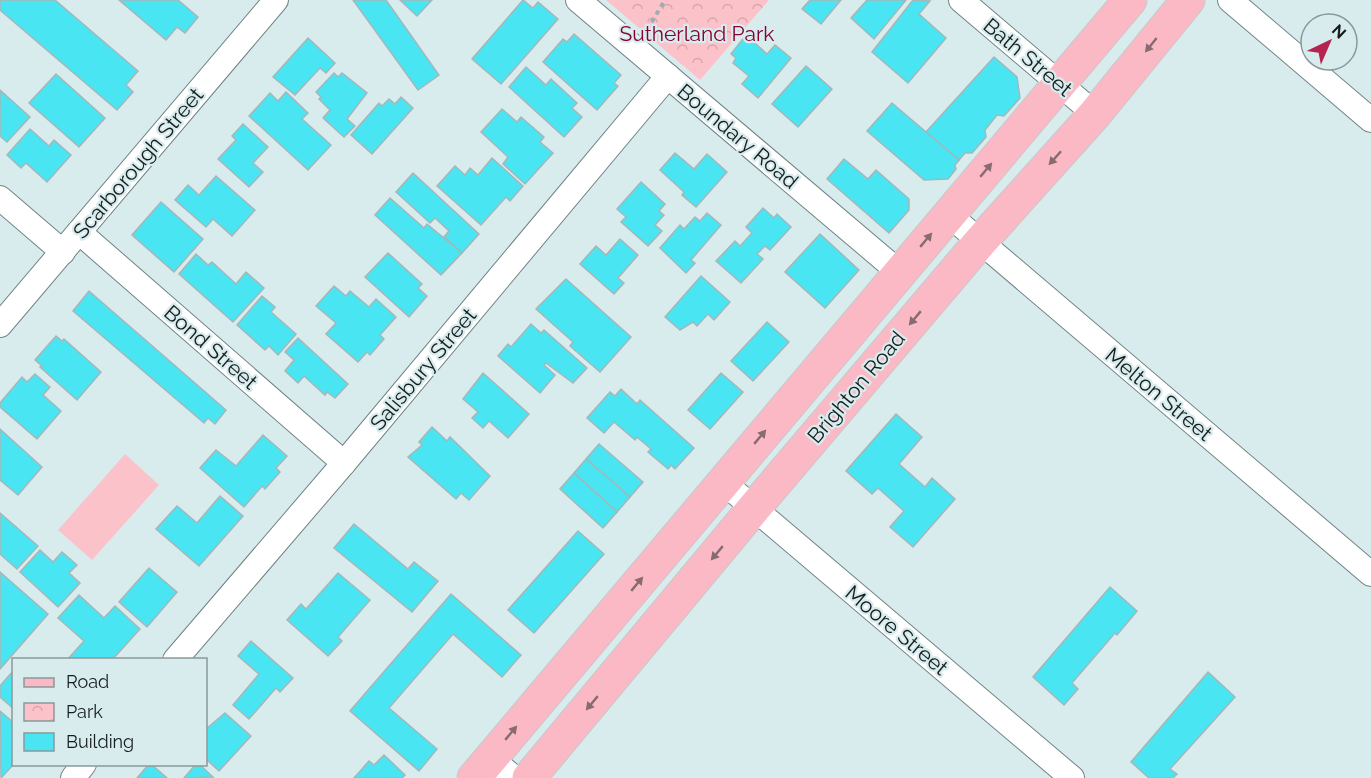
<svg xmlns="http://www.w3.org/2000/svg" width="1371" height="778" font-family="Raleway,sans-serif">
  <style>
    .park { fill: url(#park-crowns) }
    .pitch { fill: #fcc2ca }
    .building { fill: #4ae5f2; stroke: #a4b7b9; stroke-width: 1.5 }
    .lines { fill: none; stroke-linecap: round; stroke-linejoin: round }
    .minor-casing { stroke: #718385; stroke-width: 26 }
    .primary-casing { stroke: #c7c9c9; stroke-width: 35 }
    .path { stroke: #9daeaf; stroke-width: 4; stroke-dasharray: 4.5 4.5; stroke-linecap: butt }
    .minor { stroke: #fff; stroke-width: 24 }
    .primary { stroke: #fab9c4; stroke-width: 33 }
    .oneway { fill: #886b71 }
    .labels { text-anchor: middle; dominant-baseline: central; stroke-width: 4.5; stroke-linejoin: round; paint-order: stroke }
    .park-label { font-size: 21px; fill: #850233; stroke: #d8ecee }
    .street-label { font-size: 21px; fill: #161d1e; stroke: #d8ecee }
  </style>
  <defs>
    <pattern id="park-crowns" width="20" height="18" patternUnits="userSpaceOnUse" patternTransform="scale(1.5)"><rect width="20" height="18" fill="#fcc2ca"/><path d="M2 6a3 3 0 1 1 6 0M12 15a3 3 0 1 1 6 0" fill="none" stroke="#d7a6ad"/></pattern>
  </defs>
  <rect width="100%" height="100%" fill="#d8ecee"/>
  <!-- park -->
  <polygon class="park" points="606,0 769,0 700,80"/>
  <!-- pitch -->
  <polygon class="pitch" points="125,454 159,485 92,560 58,530"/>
  <!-- building -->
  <g class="building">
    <polygon points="0,0 55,0 138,71 126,85 133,92 117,110 0,10"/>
    <polygon points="119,0 178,0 198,17 185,33 177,27 166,40"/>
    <polygon points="353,0 386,0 439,75 418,90"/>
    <polygon points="400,0 432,0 417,16"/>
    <polygon points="523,0 533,8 538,2 558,19 501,84 472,59"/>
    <polygon points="810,0 841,0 821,24 802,9"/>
    <polygon points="867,0 906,0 874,39 851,18"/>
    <polygon points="913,0 930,1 919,14 946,38 908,83 872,52"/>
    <polygon points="574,34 621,75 614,83 618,86 597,110 543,62 563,39 567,42"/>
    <polygon points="746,35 767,54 775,45 791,58 758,98 742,84 749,76 733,63 736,58 731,54"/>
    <polygon points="308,38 335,63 326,73 320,68 295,95 273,77"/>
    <polygon points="994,57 1017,77 1020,98 1004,116 997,115 985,130 986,137 972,153 965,153 959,160 926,132"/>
    <polygon points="806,66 832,89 798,127 772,104"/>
    <polygon points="526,67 546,85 551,79 577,103 572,108 582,117 564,137 509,87"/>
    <polygon points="334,73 338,77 342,73 367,93 347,119 355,126 344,137 323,118 330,110 319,99 321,97 316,92"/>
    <polygon points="56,74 105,118 79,147 29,103"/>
    <polygon points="0,90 30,117 7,142 0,136"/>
    <polygon points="286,92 308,113 302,119 331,145 308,170 249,116 270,93 278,101"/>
    <polygon points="401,97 413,108 372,154 351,135 379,103 382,106 389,99 395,104"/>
    <polygon points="892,103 959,160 955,165 956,169 948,179 924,180 867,131"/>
    <polygon points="502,109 517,122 521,117 544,137 540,142 553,153 525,184 503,164 508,157 481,132"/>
    <polygon points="243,124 268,147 253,163 263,172 249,187 218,159 236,140 232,136"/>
    <polygon points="30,129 49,146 54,140 71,155 47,182 26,163 21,168 7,155"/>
    <polygon points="675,153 694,169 707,154 727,172 696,207 682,195 684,192 660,170"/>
    <polygon points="492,158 523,186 510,201 506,197 481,225 437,186 455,166 465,175 470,168 478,175"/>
    <polygon points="844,159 868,179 876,170 909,199 909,210 889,233 827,179"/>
    <polygon points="413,173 479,234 462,253 444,237 449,231 435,218 430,223 396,192"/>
    <polygon points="216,176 255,210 232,236 213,219 206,227 175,200 188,185 199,195"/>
    <polygon points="641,182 665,204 659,211 664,215 655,225 662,231 648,246 621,222 626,217 617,209"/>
    <polygon points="390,198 424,228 427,224 462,253 441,275 375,215"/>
    <polygon points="161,202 203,239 174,272 132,235"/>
    <polygon points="763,208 774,218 777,214 791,227 770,250 765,246 757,254 763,259 741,283 716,261 735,241 740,246 752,233 746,227"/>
    <polygon points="707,213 721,225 691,260 695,263 686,273 660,248 680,225 684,229 695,217 700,221"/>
    <polygon points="820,234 859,270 825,308 785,272"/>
    <polygon points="620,239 638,255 618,278 624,283 614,294 580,264 596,246 606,255"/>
    <polygon points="388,253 422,284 418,288 427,296 409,317 365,277"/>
    <polygon points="196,254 208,265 212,262 236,284 246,272 264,288 233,322 179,274"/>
    <polygon points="701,276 730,302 714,320 708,314 697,326 693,322 680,330 665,317"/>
    <polygon points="566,279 631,337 600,372 570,346 573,342 536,309"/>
    <polygon points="334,286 346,296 350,291 369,307 376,299 396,317 380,335 384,339 370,355 367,352 358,362 326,334 336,323 316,306"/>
    <polygon points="89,291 226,410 215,424 208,418 204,423 73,311"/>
    <polygon points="262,296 275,307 271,312 296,334 278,355 269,346 265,350 237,325"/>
    <polygon points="767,322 789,342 753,381 731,361"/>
    <polygon points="531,324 541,333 544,330 587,368 573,383 546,363 544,365 555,375 540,393 498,356 508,344 511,347"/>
    <polygon points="56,336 62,341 64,339 101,372 77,400 40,367 42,366 35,360"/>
    <polygon points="298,338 348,384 335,398 327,392 325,395 304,376 298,383 285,371 294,360 285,352"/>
    <polygon points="483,373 529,414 508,438 489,421 483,428 472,418 478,412 463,399"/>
    <polygon points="721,373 743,392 710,429 688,410"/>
    <polygon points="35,374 50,387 43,395 61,411 37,439 0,407 0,403 22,377 27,382"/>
    <polygon points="621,389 637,404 640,400 694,448 675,469 671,465 668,469 648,452 651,449 637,437 635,440 614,422 604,433 587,418 610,392 615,396"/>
    <polygon points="896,414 922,437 899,464 925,487 932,478 955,499 913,547 890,527 904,511 878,488 872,494 846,471"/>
    <polygon points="432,427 447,441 450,437 490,476 469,500 461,493 456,499 408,457 422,445 419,442"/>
    <polygon points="0,429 42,467 18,495 0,480"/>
    <polygon points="263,435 287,456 276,468 280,472 265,489 262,486 244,507 200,468 216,450 236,466"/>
    <polygon points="599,444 643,482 630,497 586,459"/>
    <polygon points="586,459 630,497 617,512 574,473"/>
    <polygon points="574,473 617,512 603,528 560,489"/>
    <polygon points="220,496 243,516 199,566 156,529 177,506 197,523"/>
    <polygon points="0,513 38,546 17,569 0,554"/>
    <polygon points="354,524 408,569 414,562 438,581 412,612 334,548"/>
    <polygon points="578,531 604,554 534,633 508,610"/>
    <polygon points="40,550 53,562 62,552 77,565 69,573 80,583 58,607 20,572"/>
    <polygon points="149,568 177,592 147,627 119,602"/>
    <polygon points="0,572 48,614 0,669"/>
    <polygon points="338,573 370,600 338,637 342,641 328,656 287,620 301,604 306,609"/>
    <polygon points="1110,587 1137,611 1117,635 1115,633 1072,683 1078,689 1064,705 1033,677"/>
    <polygon points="451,594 521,655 502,677 453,634 389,708 437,749 419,771 350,711"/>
    <polygon points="79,595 104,618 115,606 140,629 112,660 67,660 84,641 58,618"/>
    <polygon points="251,641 293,678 280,692 276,688 249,719 233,705 259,674 238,656"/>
    <polygon points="14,670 14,709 0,697 0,686"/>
    <polygon points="1208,672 1235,697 1170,769 1177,774 1173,778 1149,778 1131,762"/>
    <polygon points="0,711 14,723 14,764 1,778"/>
    <polygon points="225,713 251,736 219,771 206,759 206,729"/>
    <polygon points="384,755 405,775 402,778 354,778 369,761 374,765"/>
    <polygon points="149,764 151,764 167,778 137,778"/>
    <polygon points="196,764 199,764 213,777 184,778"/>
  </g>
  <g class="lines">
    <!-- minor casing -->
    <g class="minor-casing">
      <g id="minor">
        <polyline points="578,0 899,272"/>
        <polyline points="961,0 1095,114"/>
        <polyline points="1230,0 1371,120"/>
        <polyline points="0,198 63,252"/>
        <polyline points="948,214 1371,574"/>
        <polyline points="79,232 344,463"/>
        <polyline points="0,325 276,0"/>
        <polyline points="723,482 1072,778"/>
        <polyline points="175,660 344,463 668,76"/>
        <polyline points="491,758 514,778"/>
        <polyline points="73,778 84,764"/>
      </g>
    </g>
    <!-- primary casing -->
    <g class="primary-casing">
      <g id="primary">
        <polyline points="474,778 1130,0"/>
        <polyline points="529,778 754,508 980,242 1095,114 1188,0"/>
      </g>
    </g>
    <!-- path -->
    <polyline class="path" points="647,30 665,0"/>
    <!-- minor -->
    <use href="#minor" class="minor"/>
    <!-- primary -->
    <use href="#primary" class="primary"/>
  </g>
  <!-- one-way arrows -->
  <defs><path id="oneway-solid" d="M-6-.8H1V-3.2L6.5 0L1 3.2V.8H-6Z" transform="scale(1.5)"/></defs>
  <g class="oneway">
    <use href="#oneway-solid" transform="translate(1151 45) rotate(129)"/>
    <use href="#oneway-solid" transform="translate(1055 158) rotate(132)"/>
    <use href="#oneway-solid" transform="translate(986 170) rotate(-50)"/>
    <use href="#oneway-solid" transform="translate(926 240) rotate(-50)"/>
    <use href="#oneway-solid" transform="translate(915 318) rotate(130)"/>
    <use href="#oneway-solid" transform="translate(760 437) rotate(-50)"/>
    <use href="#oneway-solid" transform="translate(717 553) rotate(130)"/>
    <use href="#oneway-solid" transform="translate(637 584) rotate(-50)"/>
    <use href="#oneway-solid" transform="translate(592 703) rotate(130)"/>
    <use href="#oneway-solid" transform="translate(511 733) rotate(-50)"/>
  </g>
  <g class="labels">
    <!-- park labels -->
    <g class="park-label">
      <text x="697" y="33">Sutherland Park</text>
    </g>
    <!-- street labels -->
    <g class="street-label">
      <text transform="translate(1028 57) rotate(40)">Bath Street</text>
      <text transform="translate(738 136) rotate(40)">Boundary Road</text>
      <text transform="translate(138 163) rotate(-50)">Scarborough Street</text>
      <text transform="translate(211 347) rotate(41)">Bond Street</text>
      <text transform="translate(423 369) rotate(-50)">Salisbury Street</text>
      <text transform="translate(856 387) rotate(-50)">Brighton Road</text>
      <text transform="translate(1159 394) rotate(40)">Melton Street</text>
      <text transform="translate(897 630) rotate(40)">Moore Street</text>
    </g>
  </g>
  <!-- legend -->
  <rect x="12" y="658" width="195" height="108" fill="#d8ecee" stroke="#8a999b" stroke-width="1.5"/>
  <rect x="24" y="678" width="30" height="9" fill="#fab9c4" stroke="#8a999b" stroke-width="1.5"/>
  <text x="66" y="688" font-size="18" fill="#161d1e">Road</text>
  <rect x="24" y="703" width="30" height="18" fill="url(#park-crowns)" stroke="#8a999b" stroke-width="1.5"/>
  <text x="66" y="718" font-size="18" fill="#161d1e">Park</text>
  <rect x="24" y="733" width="30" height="18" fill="#4ae5f2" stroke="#8a999b" stroke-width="1.5"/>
  <text x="66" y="748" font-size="18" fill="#161d1e">Building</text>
  <!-- north arrow -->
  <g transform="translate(1329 42) rotate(44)"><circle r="28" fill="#d8ecee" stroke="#8a999b" stroke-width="1.5"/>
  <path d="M0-4.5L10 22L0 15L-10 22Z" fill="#b52550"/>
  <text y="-9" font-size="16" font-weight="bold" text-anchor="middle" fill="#161d1e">N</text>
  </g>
</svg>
